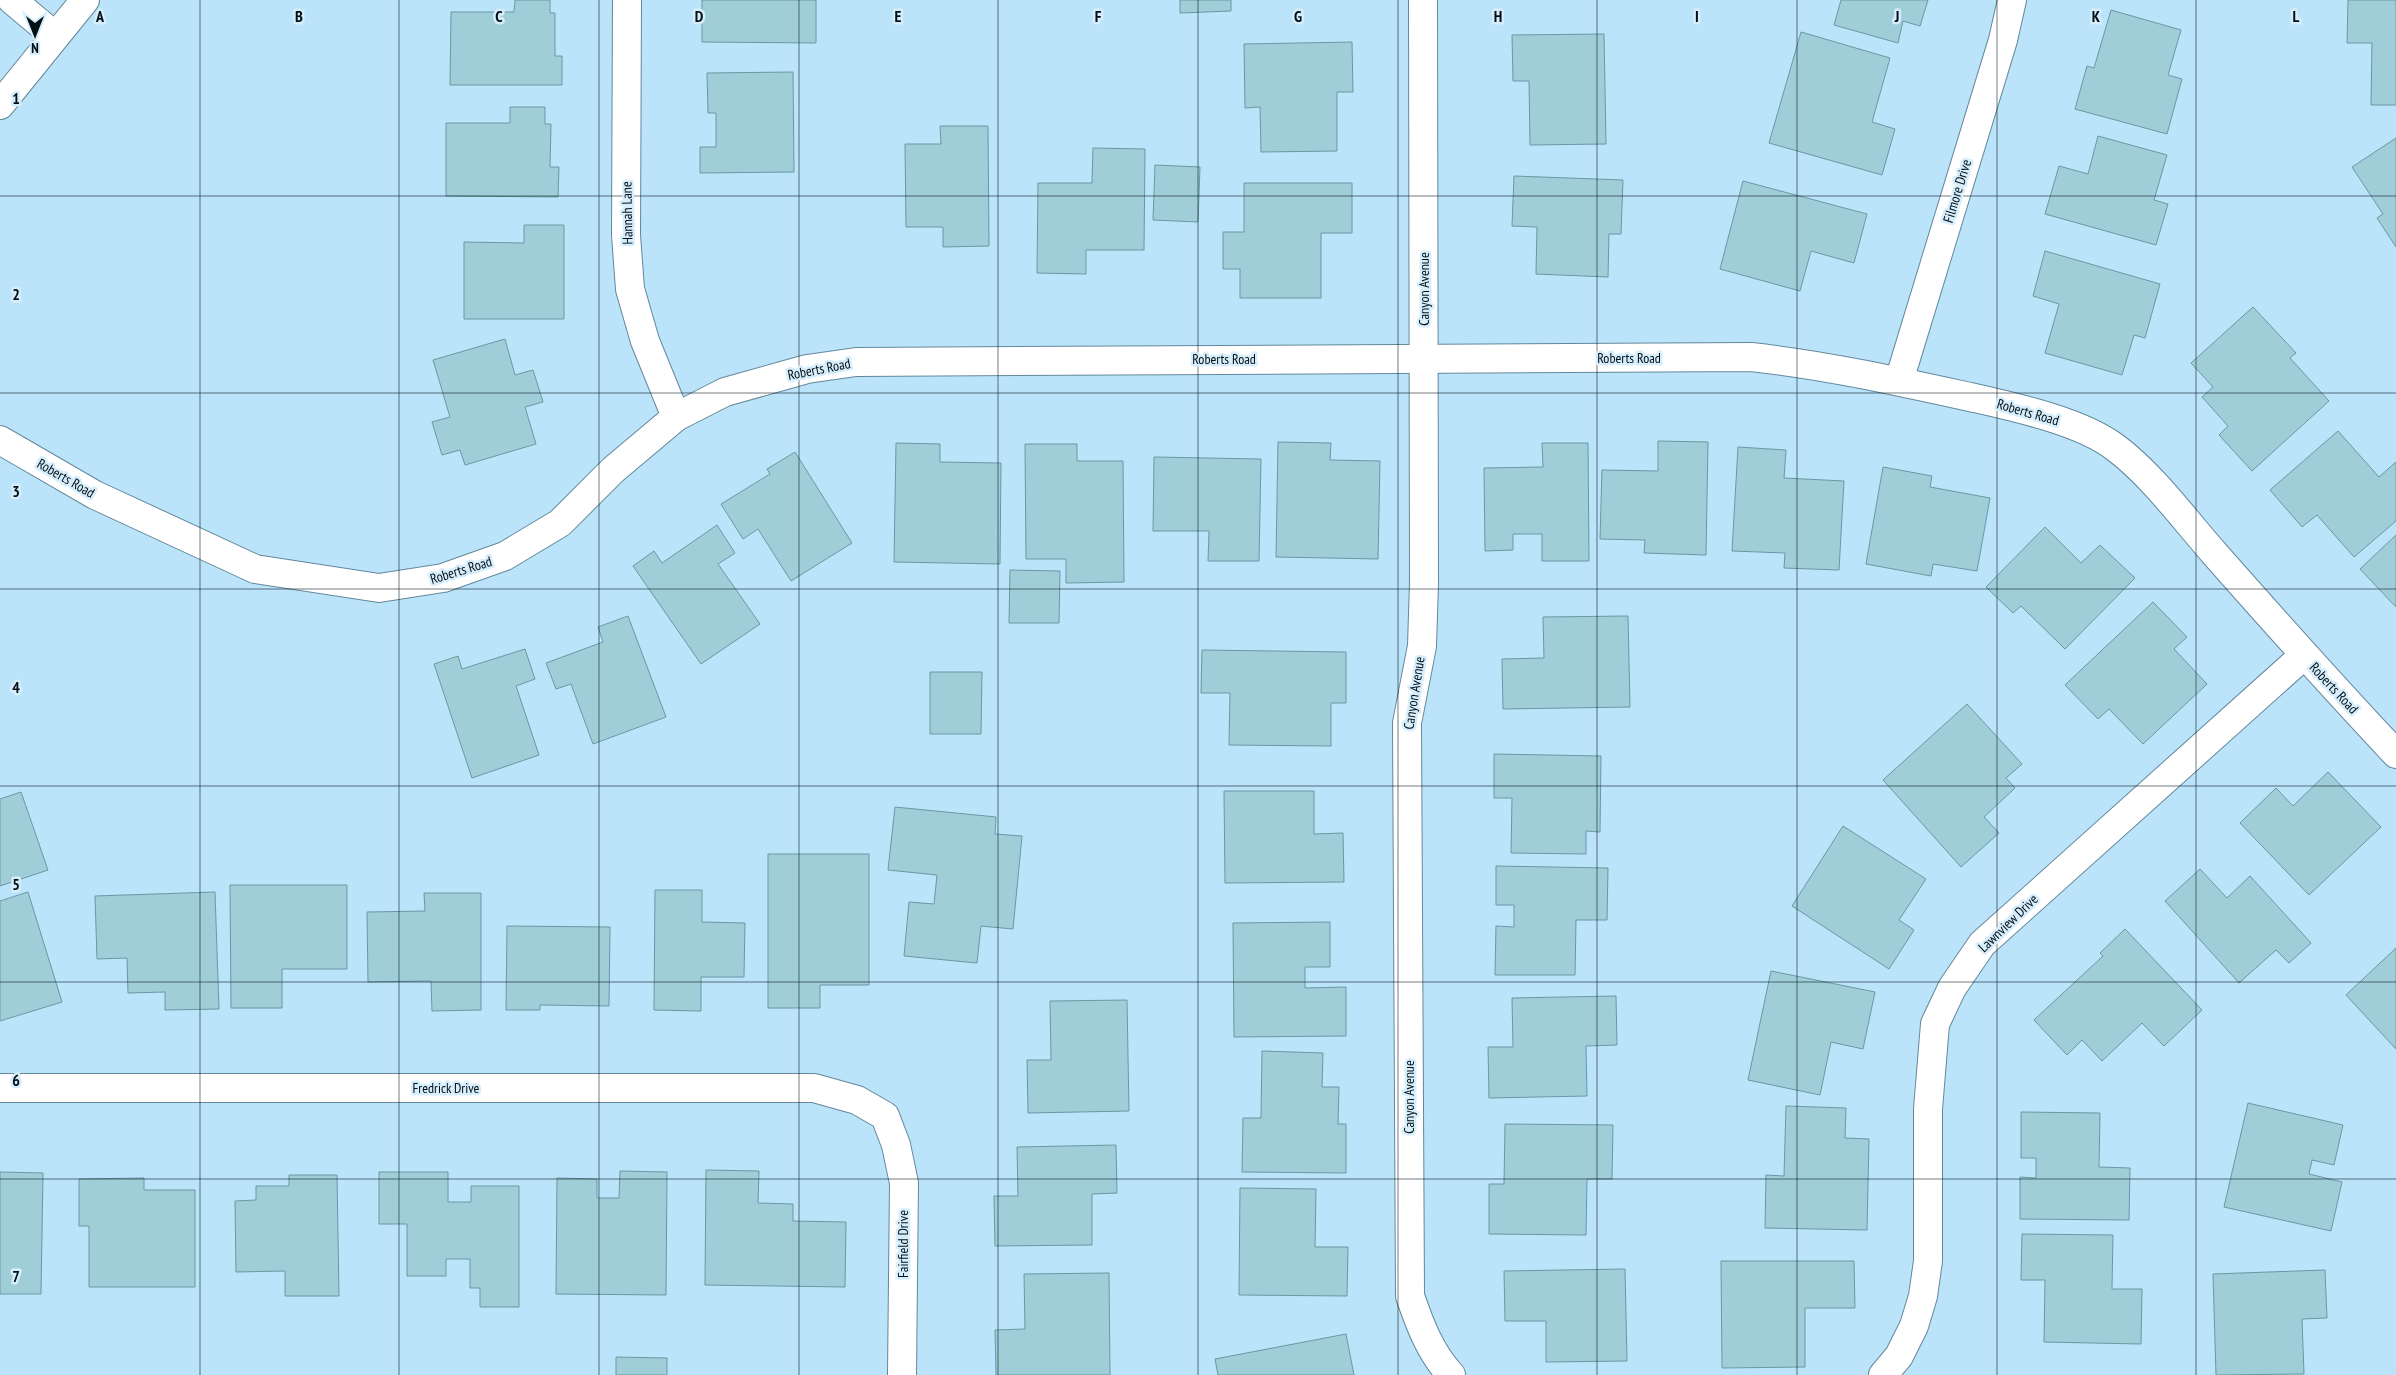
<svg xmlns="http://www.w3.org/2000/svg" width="2396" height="1375" font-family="'PT Sans Narrow',sans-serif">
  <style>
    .building { fill: #9fced9; stroke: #6a98a2 }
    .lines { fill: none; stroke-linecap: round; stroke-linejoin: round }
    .minor-casing { stroke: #63889c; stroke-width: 30 }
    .minor { stroke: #fff; stroke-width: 28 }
    .grid { fill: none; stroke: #020f16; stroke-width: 1; stroke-opacity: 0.55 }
    .labels { text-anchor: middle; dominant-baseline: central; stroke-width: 5; stroke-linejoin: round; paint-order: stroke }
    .street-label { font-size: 14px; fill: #020f16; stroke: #d6eefb }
    .grid-label { font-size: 16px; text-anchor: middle; font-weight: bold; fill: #020f16; stroke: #d6eefb; stroke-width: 5; stroke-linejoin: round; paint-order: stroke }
  </style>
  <rect width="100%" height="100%" fill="#bbe3f9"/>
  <!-- building -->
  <g class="building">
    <polygon points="515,0 550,0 550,13 555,13 555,56 562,56 562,85 450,85 451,12 514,12"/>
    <polygon points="702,0 816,0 816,43 702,42"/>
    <polygon points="1180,0 1231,0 1231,11 1180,13"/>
    <polygon points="1841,0 1928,0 1920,26 1903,21 1898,43 1834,25"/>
    <polygon points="2348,0 2396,0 2396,105 2371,105 2372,43 2347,43"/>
    <polygon points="2111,10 2181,30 2168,75 2182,79 2167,134 2075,109 2087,66 2094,68"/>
    <polygon points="1801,32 1890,58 1872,122 1895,129 1882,175 1769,143"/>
    <polygon points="1604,34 1606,144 1530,145 1529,81 1513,81 1512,35"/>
    <polygon points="1352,42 1353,92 1337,92 1337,151 1261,152 1260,107 1245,108 1244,44"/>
    <polygon points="793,72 794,172 700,173 700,147 716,147 716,113 708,113 707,73"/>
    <polygon points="510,107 545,107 545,124 551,124 550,167 559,167 558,197 446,196 446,123 510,123"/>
    <polygon points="940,126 988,126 989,246 943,247 943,227 906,227 905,144 941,144"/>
    <polygon points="2098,136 2167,155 2154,200 2168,204 2156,245 2045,214 2059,166 2088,174"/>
    <polygon points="2396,138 2396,247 2377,218 2383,214 2352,167"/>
    <polygon points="1093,148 1145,149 1144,250 1086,250 1086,274 1037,273 1038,183 1092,183"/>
    <polygon points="1155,165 1200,167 1198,222 1153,220"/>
    <polygon points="1514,176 1623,180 1621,234 1609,234 1608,277 1536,274 1537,227 1512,226"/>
    <polygon points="1743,181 1867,214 1854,263 1811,251 1800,291 1720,269"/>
    <polygon points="1244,183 1352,183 1352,233 1321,233 1321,298 1240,298 1240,269 1223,269 1223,232 1244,232"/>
    <polygon points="524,225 564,225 564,319 464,319 464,242 524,243"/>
    <polygon points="2045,251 2160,284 2145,338 2134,335 2122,375 2045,353 2059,304 2033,296"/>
    <polygon points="2253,307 2296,353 2290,358 2329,401 2252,471 2219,435 2228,426 2202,397 2213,387 2191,363"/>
    <polygon points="505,339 515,375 533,370 543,402 525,407 536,444 465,465 460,450 442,455 432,422 450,417 433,360"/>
    <polygon points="2338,431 2379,477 2396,462 2396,521 2354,557 2317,515 2302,527 2270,490"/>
    <polygon points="1658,441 1708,442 1706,555 1644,553 1645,540 1600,539 1602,470 1658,471"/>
    <polygon points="1278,442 1331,443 1330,460 1380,461 1378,559 1276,557"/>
    <polygon points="896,443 940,444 940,462 1001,463 1000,564 894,562"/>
    <polygon points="1542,443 1588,443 1589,561 1542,561 1542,534 1513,534 1513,550 1485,551 1484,468 1543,467"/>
    <polygon points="1025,444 1077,444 1077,461 1123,461 1124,582 1066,583 1066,559 1026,559"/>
    <polygon points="1738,447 1786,450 1784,478 1844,481 1839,570 1784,568 1785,553 1732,551"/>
    <polygon points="795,452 852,543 791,581 758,529 743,539 721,504 770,474 767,469"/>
    <polygon points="1154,457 1261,459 1259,561 1208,561 1209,531 1153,531"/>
    <polygon points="1883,467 1932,476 1930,487 1990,498 1977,571 1933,564 1931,576 1866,564"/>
    <polygon points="717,525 735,553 718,564 760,624 701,664 633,566 654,551 662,563"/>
    <polygon points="2045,527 2081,563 2100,545 2135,578 2065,649 2021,606 2013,613 1986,587"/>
    <polygon points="2396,535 2396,607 2360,569"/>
    <polygon points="1010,570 1060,571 1059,623 1009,623"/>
    <polygon points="2153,602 2187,637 2174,649 2207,684 2143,744 2109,709 2098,719 2065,685"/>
    <polygon points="628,616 666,717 593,744 571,684 556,689 546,663 603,642 598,627"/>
    <polygon points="1628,616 1630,707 1503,709 1502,659 1544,658 1543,617"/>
    <polygon points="525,649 535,679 516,686 539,755 472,778 434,664 458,656 462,669"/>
    <polygon points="1202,650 1346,652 1346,703 1331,703 1331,746 1229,745 1230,693 1201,693"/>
    <polygon points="930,672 982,672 981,734 930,734"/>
    <polygon points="1967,704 2022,764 2006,778 2015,788 1984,817 1999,833 1961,867 1883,780"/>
    <polygon points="1494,754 1601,756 1600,832 1586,831 1586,854 1511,853 1512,798 1494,798"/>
    <polygon points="2328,772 2381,827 2309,895 2240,823 2276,788 2293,806"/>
    <polygon points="1224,791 1314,791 1314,834 1343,833 1344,882 1225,883"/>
    <polygon points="21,792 48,870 0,886 0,799"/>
    <polygon points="895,807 996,817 995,834 1022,836 1013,929 981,926 977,963 904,956 909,902 934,904 937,875 888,870"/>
    <polygon points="1843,826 1926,879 1899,920 1914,930 1889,969 1792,906"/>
    <polygon points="768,854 869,854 869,985 820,985 820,1008 768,1008"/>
    <polygon points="1496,866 1608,868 1607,920 1576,920 1575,975 1495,975 1496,926 1514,927 1514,905 1496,905"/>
    <polygon points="2200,869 2227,898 2250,876 2311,943 2289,963 2276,950 2239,983 2165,901"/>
    <polygon points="230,885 347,885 347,969 282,969 282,1008 231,1008"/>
    <polygon points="655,890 702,890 702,922 745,923 744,977 701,977 701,1011 654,1010"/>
    <polygon points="28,892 62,1002 0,1021 0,901"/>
    <polygon points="215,892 219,1009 165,1010 165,992 128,993 127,958 97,959 95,896"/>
    <polygon points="424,893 481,893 481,1010 432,1011 431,981 368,982 367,912 425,911"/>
    <polygon points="1330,922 1330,967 1305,967 1305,988 1346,987 1346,1036 1234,1037 1233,923"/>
    <polygon points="507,926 610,927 609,1006 540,1005 540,1010 506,1010"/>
    <polygon points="2125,929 2202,1010 2164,1046 2142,1023 2102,1061 2082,1040 2067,1055 2034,1020 2103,956 2100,953"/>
    <polygon points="2396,948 2396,1049 2346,995"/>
    <polygon points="1771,971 1875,992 1863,1049 1831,1042 1820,1095 1748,1080"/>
    <polygon points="1616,996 1617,1045 1586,1046 1587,1096 1489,1098 1488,1047 1513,1047 1512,998"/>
    <polygon points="1127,1000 1129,1111 1028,1113 1027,1060 1051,1060 1050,1001"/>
    <polygon points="1262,1051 1323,1053 1322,1087 1339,1087 1338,1124 1346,1124 1346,1173 1242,1172 1243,1118 1261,1118"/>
    <polygon points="2248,1103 2343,1125 2334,1165 2312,1160 2309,1174 2342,1182 2331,1231 2224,1207"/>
    <polygon points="1786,1106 1846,1108 1845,1138 1869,1139 1867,1230 1765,1228 1766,1175 1784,1176"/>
    <polygon points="2021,1112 2100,1113 2099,1167 2130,1168 2129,1220 2020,1219 2020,1177 2036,1178 2036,1158 2021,1158"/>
    <polygon points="1505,1124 1613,1125 1612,1179 1587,1179 1586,1235 1489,1234 1489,1184 1504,1184"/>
    <polygon points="1116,1145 1117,1193 1092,1194 1092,1245 995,1246 994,1196 1018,1196 1017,1147"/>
    <polygon points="706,1170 759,1171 758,1203 793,1204 793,1221 846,1222 845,1287 705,1285"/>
    <polygon points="620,1171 667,1172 666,1295 556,1294 557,1178 597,1179 597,1198 619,1198"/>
    <polygon points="0,1172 43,1173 41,1294 0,1294"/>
    <polygon points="379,1172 448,1172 448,1202 471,1202 471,1186 519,1186 519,1307 480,1307 480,1288 470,1288 470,1259 446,1259 446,1276 407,1276 407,1224 379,1224"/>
    <polygon points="289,1175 337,1175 339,1296 285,1296 285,1271 236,1272 235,1201 256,1200 256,1186 289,1186"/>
    <polygon points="144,1178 144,1190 195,1190 195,1287 89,1287 89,1226 79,1226 79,1179"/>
    <polygon points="1240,1188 1316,1189 1315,1247 1348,1247 1347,1296 1239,1295"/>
    <polygon points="2022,1234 2113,1235 2112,1289 2142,1289 2141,1344 2044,1342 2045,1280 2021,1280"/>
    <polygon points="1721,1261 1854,1261 1855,1308 1805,1308 1805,1367 1722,1368"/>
    <polygon points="1625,1269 1627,1361 1546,1362 1546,1321 1505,1321 1504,1271"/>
    <polygon points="2325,1270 2327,1318 2302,1319 2304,1374 2216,1375 2213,1274"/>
    <polygon points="1109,1273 1110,1375 996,1375 995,1330 1025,1329 1024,1274"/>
    <polygon points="1346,1334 1354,1375 1218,1375 1215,1359"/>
    <polygon points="616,1357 667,1358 667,1375 616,1375"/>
  </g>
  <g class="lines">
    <!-- minor casing -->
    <g class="minor-casing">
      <g id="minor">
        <polyline points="12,0 55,36"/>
        <polyline points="627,0 626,235 630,289 645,341 676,417"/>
        <path d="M 1423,0 L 1424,583 L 1422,646 L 1407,723 L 1410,1296 C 1420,1325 1430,1352 1451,1375"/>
        <polyline points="0,105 85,0"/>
        <polyline points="1899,381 2003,40 2012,0"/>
        <path d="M 0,440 L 95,495 L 255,569 L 379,588 L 443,578 L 505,556 L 560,523 L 613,470 L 676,417 L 725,392 L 807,369 L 856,362 L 1751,357 C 1825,365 1897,381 1970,397 C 2014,407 2081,421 2116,448 C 2151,474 2185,520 2214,553 C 2274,621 2334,688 2396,754"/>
        <polyline points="0,1088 814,1088 857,1100 885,1116 896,1145 904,1183 902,1375"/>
        <polyline points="1883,1375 1899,1356 1914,1326 1923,1296 1928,1261 1928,1109 1935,1024 1952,988 1982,944 2303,656"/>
      </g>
    </g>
    <!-- minor -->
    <use href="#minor" class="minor"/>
  </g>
  <!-- grid -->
  <path class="grid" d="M 200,0 L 200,1375M 399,0 L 399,1375M 599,0 L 599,1375M 799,0 L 799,1375M 998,0 L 998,1375M 1198,0 L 1198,1375M 1398,0 L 1398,1375M 1597,0 L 1597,1375M 1797,0 L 1797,1375M 1997,0 L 1997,1375M 2196,0 L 2196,1375M 0,196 L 2396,196M 0,393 L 2396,393M 0,589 L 2396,589M 0,786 L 2396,786M 0,982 L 2396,982M 0,1179 L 2396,1179"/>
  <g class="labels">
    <!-- street labels -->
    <g class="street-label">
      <text transform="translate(1957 191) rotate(-73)">Filmore Drive</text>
      <text transform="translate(627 213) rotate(-91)">Hannah Lane</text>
      <text transform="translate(1424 289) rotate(-90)">Canyon Avenue</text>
      <text x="1629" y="358">Roberts Road</text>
      <text x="1224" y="359">Roberts Road</text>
      <text transform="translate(819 369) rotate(-11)">Roberts Road</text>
      <text transform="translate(2028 412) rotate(16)">Roberts Road</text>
      <text transform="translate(66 478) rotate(30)">Roberts Road</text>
      <text transform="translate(461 570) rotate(-17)">Roberts Road</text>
      <text transform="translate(2334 688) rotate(47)">Roberts Road</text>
      <text transform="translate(1414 693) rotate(-81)">Canyon Avenue</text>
      <text transform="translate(2008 923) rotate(-44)">Lawnview Drive</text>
      <text x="446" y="1088">Fredrick Drive</text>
      <text transform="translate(1409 1097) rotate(-90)">Canyon Avenue</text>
      <text transform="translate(903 1244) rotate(-90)">Fairfield Drive</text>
    </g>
  </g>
  <g class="grid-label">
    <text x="100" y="22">A</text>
    <text x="299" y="22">B</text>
    <text x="499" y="22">C</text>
    <text x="699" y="22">D</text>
    <text x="898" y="22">E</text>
    <text x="1098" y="22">F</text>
    <text x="1298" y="22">G</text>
    <text x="1498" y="22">H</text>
    <text x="1697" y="22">I</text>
    <text x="1897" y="22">J</text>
    <text x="2096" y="22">K</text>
    <text x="2296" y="22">L</text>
    <text x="16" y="104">1</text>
    <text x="16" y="300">2</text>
    <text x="16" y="497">3</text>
    <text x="16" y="693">4</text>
    <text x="16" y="890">5</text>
    <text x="16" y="1086">6</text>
    <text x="16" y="1282">7</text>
  </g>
  <!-- north arrow -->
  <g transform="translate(35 35) rotate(180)" stroke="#d6eefb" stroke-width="4" paint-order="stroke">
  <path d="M0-4L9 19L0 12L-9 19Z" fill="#020f16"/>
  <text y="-8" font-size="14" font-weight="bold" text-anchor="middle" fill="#020f16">N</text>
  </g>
</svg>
